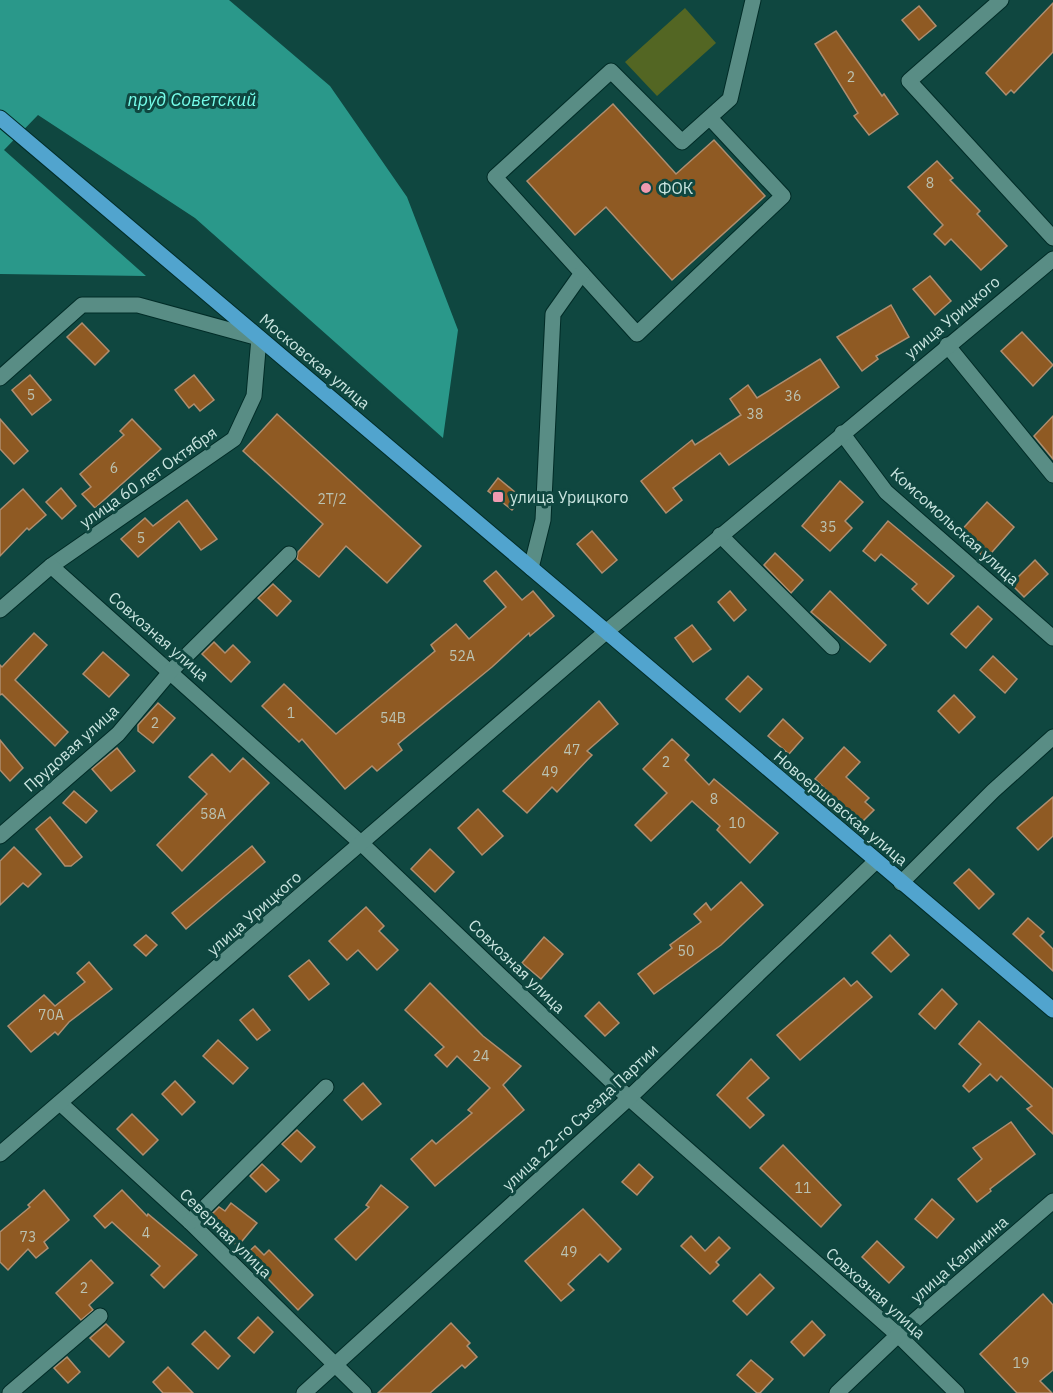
<svg xmlns="http://www.w3.org/2000/svg" width="1053" height="1393" font-family="'IBM Plex Sans',sans-serif">
  <style>
    .green { fill: #536623 }
    .water { fill: #2a988a }
    .building { fill: #8f5a23; stroke: #af8e70; stroke-width: 1.5 }
    .lines { fill: none; stroke-linecap: round; stroke-linejoin: round }
    .minor-casing { stroke: #012c27; stroke-width: 17 }
    .major-casing { stroke: #012c27; stroke-width: 17 }
    .minor { stroke: #598d85; stroke-width: 15 }
    .major { stroke: #51a4ce; stroke-width: 15 }
    .poi-dot { fill: #f19ab0; stroke: #0f4740; stroke-width: 2 }
    .labels { text-anchor: middle; dominant-baseline: central; stroke-width: 6; stroke-linejoin: round; paint-order: stroke }
    .number-label { font-size: 14px; fill: #bbc2b1 }
    .poi-label { font-size: 16px; fill: #cae5e0; stroke: #0f4740; text-anchor: start }
    .street-label { font-size: 16px; fill: #cae5e0; stroke: #0f4740 }
    .water-label { font-size: 18px; font-style: italic; fill: #76fdea; stroke: #0f4740 }
  </style>
  <rect width="100%" height="100%" fill="#0f4740"/>
  <!-- green -->
  <polygon class="green" points="685,8 716,43 657,96 625,62"/>
  <!-- water -->
  <polygon class="water" points="0,0 229,0 330,86 407,197 458,330 443,438 195,218 38,115 4,150 146,276 0,274"/>
  <!-- building -->
  <g class="building">
    <polygon points="1053,3 1053,52 1014,93 1011,90 1006,95 986,73"/>
    <polygon points="919,6 936,26 919,40 902,20"/>
    <polygon points="836,31 882,96 884,94 898,114 869,135 854,116 858,113 815,44"/>
    <polygon points="613,104 676,174 714,140 765,196 672,280 606,207 575,235 527,181"/>
    <polygon points="937,161 953,178 950,180 980,211 977,214 1007,246 981,270 951,239 945,245 934,234 943,225 908,187"/>
    <polygon points="930,276 951,301 935,315 913,289"/>
    <polygon points="891,305 909,337 876,356 878,359 862,371 837,337"/>
    <polygon points="82,323 109,351 95,365 67,337"/>
    <polygon points="1022,332 1053,365 1033,386 1001,351"/>
    <polygon points="820,359 839,387 729,465 720,453 673,488 682,500 666,513 641,481 692,440 695,445 741,415 730,399 748,385 757,398"/>
    <polygon points="30,375 51,400 32,415 12,390"/>
    <polygon points="194,375 214,400 200,411 194,404 189,408 175,390"/>
    <polygon points="277,414 421,546 387,583 346,546 319,577 297,559 298,552 323,524 243,451"/>
    <polygon points="1053,416 1053,459 1034,436"/>
    <polygon points="0,419 28,451 14,464 0,449"/>
    <polygon points="132,419 161,449 95,508 82,494 91,487 80,474 124,435 120,431"/>
    <polygon points="498,478 522,498 512,510 488,491"/>
    <polygon points="840,481 863,502 845,521 852,528 830,551 802,526"/>
    <polygon points="61,488 76,506 62,519 46,502"/>
    <polygon points="23,489 46,515 29,530 27,528 0,556 0,510"/>
    <polygon points="187,500 217,539 201,550 179,521 138,557 121,539 145,518 153,526"/>
    <polygon points="987,502 1014,527 986,559 958,534"/>
    <polygon points="888,521 954,576 928,604 912,589 917,584 881,554 875,561 863,551"/>
    <polygon points="592,531 617,560 602,573 577,544"/>
    <polygon points="775,553 803,580 791,593 764,565"/>
    <polygon points="1035,560 1048,574 1024,597 1011,584"/>
    <polygon points="496,571 522,600 533,591 554,616 530,636 529,633 492,667 398,744 402,750 377,771 372,766 345,789 302,739 299,742 262,706 284,684 336,734 435,651 431,645 456,624 469,639 506,607 484,581"/>
    <polygon points="273,584 291,601 277,616 258,598"/>
    <polygon points="730,591 746,610 734,621 718,602"/>
    <polygon points="830,591 886,645 870,662 811,612"/>
    <polygon points="978,606 992,619 966,648 951,634"/>
    <polygon points="692,625 711,649 693,662 675,638"/>
    <polygon points="34,633 47,645 15,680 68,732 55,746 2,694 0,695 0,665 2,667"/>
    <polygon points="214,642 225,653 233,645 250,662 231,682 202,654"/>
    <polygon points="103,652 129,675 109,697 83,674"/>
    <polygon points="993,656 1017,679 1005,693 980,670"/>
    <polygon points="748,676 762,689 740,712 726,699"/>
    <polygon points="954,695 975,717 959,733 938,711"/>
    <polygon points="599,701 618,724 587,751 592,755 557,792 552,787 527,813 503,791"/>
    <polygon points="158,703 175,718 153,743 138,731 138,725"/>
    <polygon points="783,719 803,738 789,754 768,736"/>
    <polygon points="672,739 689,755 685,760 709,785 714,779 778,833 750,863 717,830 720,826 692,801 651,841 635,825 667,793 643,769"/>
    <polygon points="0,740 23,768 10,781 0,770"/>
    <polygon points="844,747 860,762 846,777 869,798 865,802 874,810 861,823 815,779"/>
    <polygon points="117,748 135,771 111,791 92,769"/>
    <polygon points="212,754 230,772 243,758 269,783 182,871 157,845 207,794 189,777"/>
    <polygon points="74,791 97,811 86,823 63,803"/>
    <polygon points="1053,797 1053,836 1038,850 1017,828"/>
    <polygon points="478,809 503,836 482,855 458,828"/>
    <polygon points="50,817 82,857 71,866 65,866 36,829"/>
    <polygon points="252,846 265,862 186,929 172,913"/>
    <polygon points="14,847 41,874 28,887 23,883 0,905 0,861"/>
    <polygon points="430,849 454,872 435,892 411,869"/>
    <polygon points="969,869 994,894 979,909 954,883"/>
    <polygon points="741,882 763,905 721,945 654,994 638,974 672,948 670,945 701,922 694,914 706,903 711,910"/>
    <polygon points="366,907 384,926 379,931 398,950 377,970 358,950 347,960 329,941"/>
    <polygon points="1028,918 1044,932 1040,936 1053,949 1053,971 1013,934"/>
    <polygon points="146,935 157,945 146,956 134,945"/>
    <polygon points="890,935 909,955 891,972 872,953"/>
    <polygon points="544,937 563,954 541,979 522,963"/>
    <polygon points="309,960 329,984 309,1000 289,976"/>
    <polygon points="89,962 112,989 69,1022 58,1035 55,1032 31,1052 8,1026 44,995 55,1006 85,982 77,973"/>
    <polygon points="844,978 851,986 857,981 872,997 800,1060 777,1035"/>
    <polygon points="430,983 483,1036 521,1066 503,1085 524,1110 435,1186 411,1159 432,1140 436,1144 472,1113 468,1110 490,1088 457,1056 447,1067 435,1055 444,1047 405,1010"/>
    <polygon points="942,989 957,1004 935,1029 919,1014"/>
    <polygon points="599,1002 619,1023 605,1036 585,1016"/>
    <polygon points="253,1009 270,1030 257,1040 240,1020"/>
    <polygon points="979,1021 1053,1089 1053,1134 1027,1109 1032,1106 1001,1076 997,1081 990,1074 969,1092 963,1086 981,1064 959,1044"/>
    <polygon points="218,1040 248,1068 233,1084 203,1056"/>
    <polygon points="751,1059 769,1078 747,1098 764,1115 750,1128 717,1095"/>
    <polygon points="175,1081 195,1102 182,1115 162,1094"/>
    <polygon points="363,1083 381,1104 362,1120 344,1100"/>
    <polygon points="132,1114 158,1140 143,1155 117,1129"/>
    <polygon points="1011,1122 1035,1154 990,1189 991,1191 977,1202 958,1179 982,1159 973,1148"/>
    <polygon points="297,1130 315,1147 301,1162 282,1144"/>
    <polygon points="783,1145 841,1205 821,1227 760,1168"/>
    <polygon points="262,1164 279,1180 266,1192 250,1176"/>
    <polygon points="639,1164 653,1177 637,1195 622,1182"/>
    <polygon points="381,1185 408,1207 356,1260 335,1239 369,1207 366,1205"/>
    <polygon points="44,1190 69,1220 44,1242 48,1248 36,1258 28,1249 8,1270 0,1262 0,1232 30,1207 28,1205"/>
    <polygon points="122,1190 147,1216 148,1214 197,1255 164,1288 151,1275 160,1266 112,1222 105,1228 94,1216"/>
    <polygon points="932,1199 954,1219 937,1238 915,1219"/>
    <polygon points="231,1203 257,1223 238,1246 205,1221 219,1207 225,1211"/>
    <polygon points="583,1209 621,1249 608,1262 600,1254 568,1284 574,1290 561,1301 525,1261"/>
    <polygon points="691,1236 705,1251 719,1237 730,1248 716,1262 719,1265 710,1274 681,1246"/>
    <polygon points="877,1241 904,1267 889,1283 862,1257"/>
    <polygon points="255,1246 264,1255 269,1250 313,1295 298,1310 245,1255"/>
    <polygon points="91,1260 113,1283 89,1305 93,1310 81,1320 56,1293"/>
    <polygon points="760,1274 774,1288 747,1315 733,1301"/>
    <polygon points="1043,1294 1053,1305 1053,1370 1040,1381 1052,1393 1017,1393 980,1354"/>
    <polygon points="258,1317 273,1332 254,1353 238,1338"/>
    <polygon points="812,1321 825,1335 804,1356 791,1342"/>
    <polygon points="451,1323 470,1343 467,1346 477,1357 465,1368 462,1365 430,1393 378,1393"/>
    <polygon points="106,1324 124,1342 109,1357 90,1338"/>
    <polygon points="205,1331 230,1356 218,1369 192,1344"/>
    <polygon points="67,1357 80,1372 68,1383 54,1368"/>
    <polygon points="751,1360 773,1379 760,1393 757,1393 737,1375"/>
    <polygon points="168,1367 193,1393 163,1393 153,1382"/>
  </g>
  <g class="lines">
    <!-- minor casing -->
    <g class="minor-casing">
      <g id="minor">
        <polyline points="1001,0 909,81 1053,238"/>
        <polyline points="711,119 783,196 637,334 495,177 611,71 682,142 730,99 753,0"/>
        <polyline points="947,345 1053,475"/>
        <polyline points="0,378 82,305 138,305 259,338 254,396 234,439 51,566 0,610"/>
        <polyline points="842,433 886,492 1053,638"/>
        <polyline points="720,535 832,647"/>
        <polyline points="51,566 362,844 629,1098 898,1335 957,1393"/>
        <polyline points="531,568 543,520 553,314 582,273"/>
        <polyline points="0,836 118,734 171,671 289,554"/>
        <polyline points="901,883 993,791 1053,737"/>
        <polyline points="60,1103 190,1222 364,1393"/>
        <polyline points="0,1154 607,631 1053,259"/>
        <polyline points="190,1222 326,1087"/>
        <polyline points="10,1393 100,1316"/>
        <polyline points="304,1393 629,1098 875,862"/>
        <polyline points="837,1393 898,1335 1053,1201"/>
      </g>
    </g>
    <!-- major casing -->
    <g class="major-casing">
      <polyline id="major" points="0,118 1053,1010"/>
    </g>
    <!-- minor -->
    <use href="#minor" class="minor"/>
    <!-- major -->
    <use href="#major" class="major"/>
  </g>
  <!-- markers -->
  <g class="poi-dot">
    <circle cx="646" cy="188" r="6"/>
    <rect x="492" y="491" width="12" height="12" rx="3"/>
  </g>
  <g class="labels">
    <!-- number labels -->
    <g class="number-label">
      <text x="851" y="77">2</text>
      <text x="930" y="183">8</text>
      <text x="31" y="395">5</text>
      <text x="793" y="396">36</text>
      <text x="755" y="414">38</text>
      <text x="114" y="468">6</text>
      <text x="332" y="499">2Т/2</text>
      <text x="828" y="527">35</text>
      <text x="141" y="538">5</text>
      <text x="462" y="656">52А</text>
      <text x="291" y="713">1</text>
      <text x="393" y="718">54В</text>
      <text x="155" y="723">2</text>
      <text x="572" y="750">47</text>
      <text x="666" y="762">2</text>
      <text x="550" y="772">49</text>
      <text x="714" y="799">8</text>
      <text x="213" y="814">58А</text>
      <text x="737" y="823">10</text>
      <text x="686" y="951">50</text>
      <text x="51" y="1015">70А</text>
      <text x="481" y="1056">24</text>
      <text x="803" y="1188">11</text>
      <text x="146" y="1233">4</text>
      <text x="28" y="1237">73</text>
      <text x="569" y="1252">49</text>
      <text x="84" y="1288">2</text>
      <text x="1021" y="1363">19</text>
    </g>
    <!-- poi labels -->
    <g class="poi-label">
      <text x="658" y="188">ФОК</text>
      <text x="510" y="497">улица Урицкого</text>
    </g>
    <!-- street labels -->
    <g class="street-label">
      <text transform="translate(952 317) rotate(-40)">улица Урицкого</text>
      <text transform="translate(315 361) rotate(40)">Московская улица</text>
      <text transform="translate(148 477) rotate(-35)">улица 60 лет Октября</text>
      <text transform="translate(955 526) rotate(42)">Комсомольская улица</text>
      <text transform="translate(159 636) rotate(41)">Совхозная улица</text>
      <text transform="translate(71 748) rotate(-42)">Прудовая улица</text>
      <text transform="translate(841 808) rotate(40)">Новоершовская улица</text>
      <text transform="translate(254 913) rotate(-41)">улица Урицкого</text>
      <text transform="translate(517 966) rotate(44)">Совхозная улица</text>
      <text transform="translate(580 1117) rotate(-43)">улица 22-го Съезда Партии</text>
      <text transform="translate(226 1233) rotate(44)">Северная улица</text>
      <text transform="translate(959 1259) rotate(-41)">улица Калинина</text>
      <text transform="translate(876 1293) rotate(42)">Совхозная улица</text>
    </g>
    <!-- water labels -->
    <g class="water-label">
      <text x="192" y="99">пруд Советский</text>
    </g>
  </g>
</svg>
